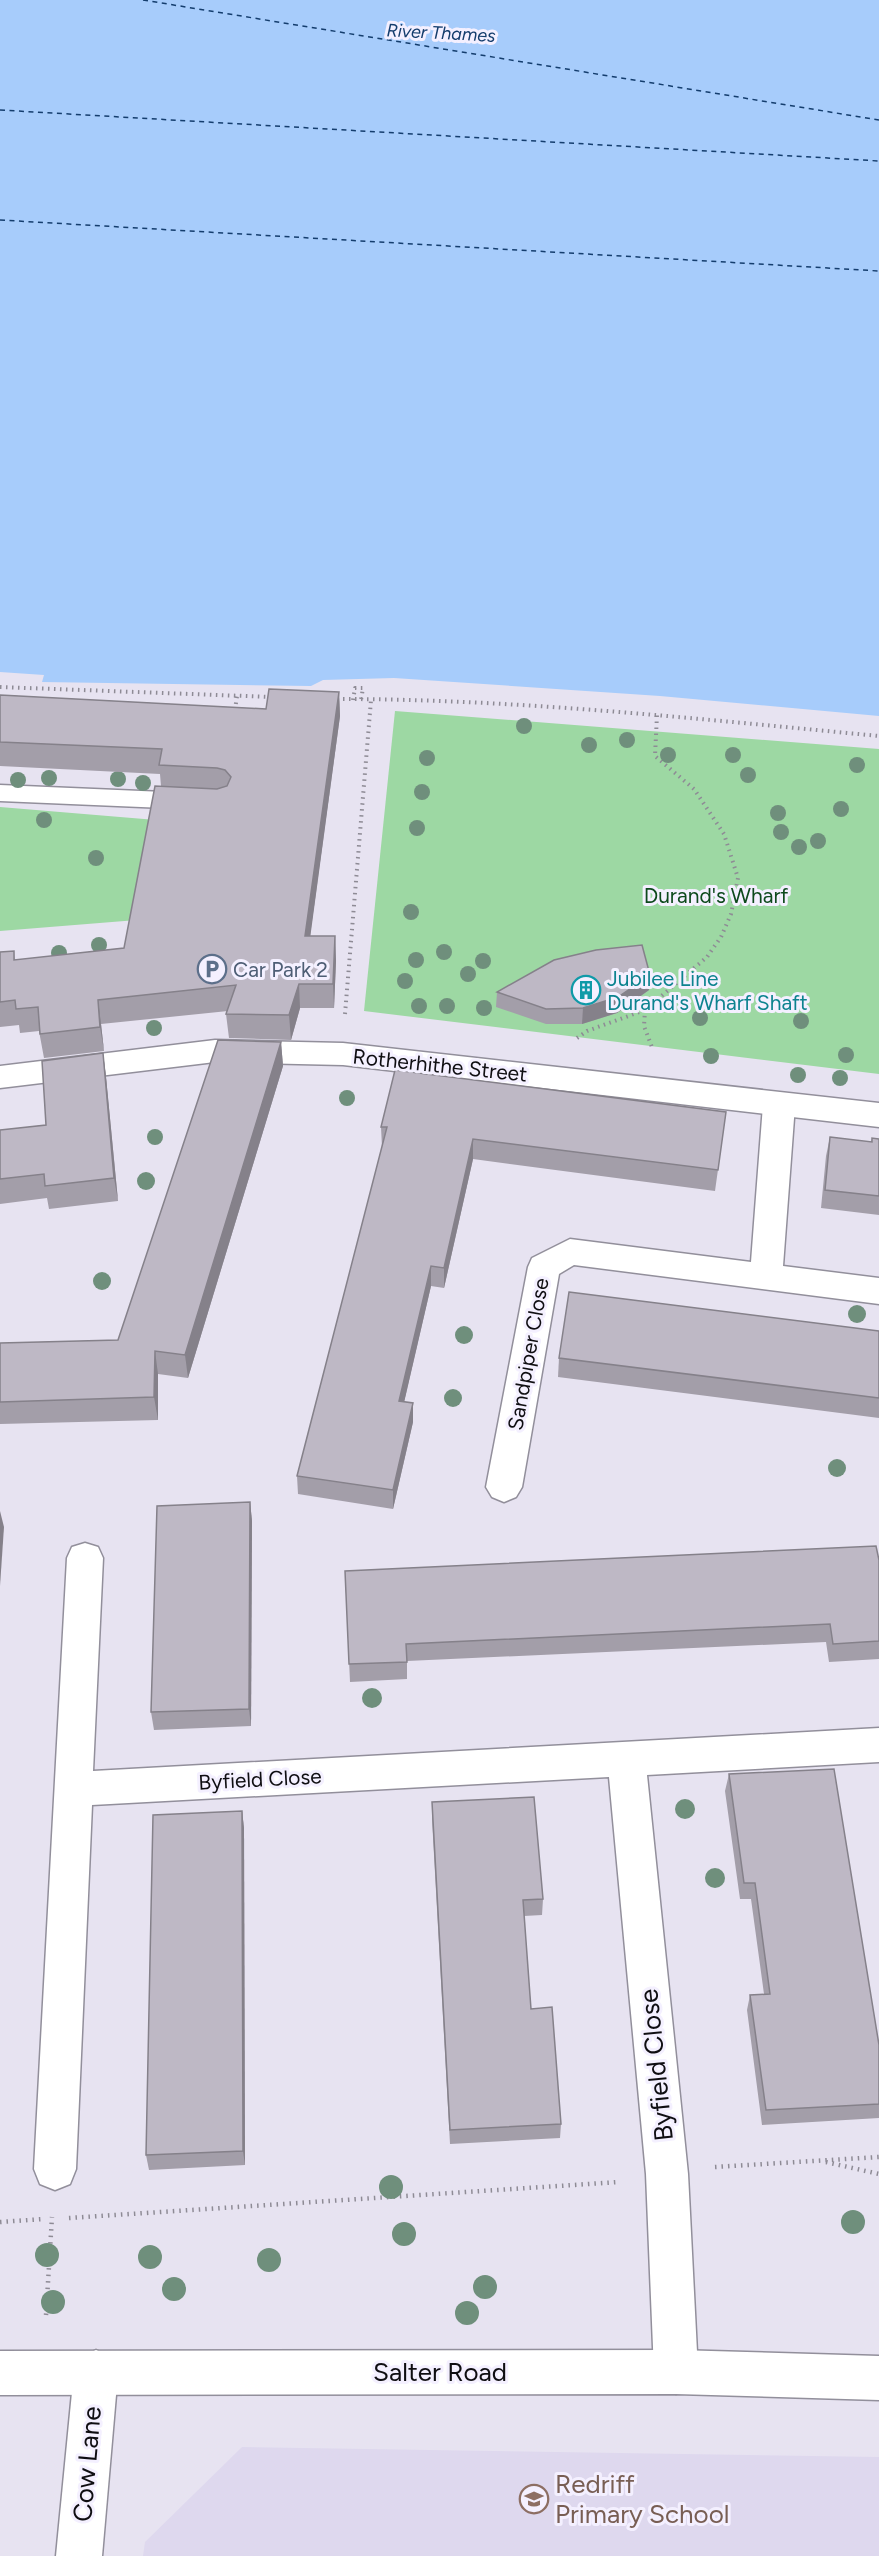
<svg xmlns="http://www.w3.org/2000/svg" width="879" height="2556" font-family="Figtree,sans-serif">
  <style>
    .education { fill: #ded8ee }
    .green { fill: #9dd8a3 }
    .water { fill: #a7ccfb }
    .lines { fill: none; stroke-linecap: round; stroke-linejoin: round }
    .ferry { stroke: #143d6d; stroke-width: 1.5; stroke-dasharray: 5 4.5; stroke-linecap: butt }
    .service-casing { stroke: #928f9b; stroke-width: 3 }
    .minor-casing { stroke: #928f9b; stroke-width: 3 }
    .tertiary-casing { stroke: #928f9b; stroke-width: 3 }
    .secondary-casing { stroke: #928f9b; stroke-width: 3 }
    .path-far1 { stroke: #8e8b95; stroke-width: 4; stroke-dasharray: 1.5 4.5; stroke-linecap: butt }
    .path { stroke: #8e8b95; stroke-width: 4.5; stroke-dasharray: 1.5 5; stroke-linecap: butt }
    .service { fill: #fff; fill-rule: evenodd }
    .minor { fill: #fff; fill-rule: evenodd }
    .tertiary { fill: #fff; fill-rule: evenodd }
    .secondary { fill: #fff; fill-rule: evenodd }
    .tree { fill: #6f8f7c }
    .wall { fill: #a39ea9 }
    .shaded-wall { fill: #85818a }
    .building { fill: #beb8c5; stroke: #85818a; stroke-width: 1.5 }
    .labels { text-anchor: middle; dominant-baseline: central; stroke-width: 6; stroke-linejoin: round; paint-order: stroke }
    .far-water-label { font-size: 18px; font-style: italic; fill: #143d6d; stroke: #f4f0ff }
    .park-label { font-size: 21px; fill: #0d4a1c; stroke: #f4f0ff }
    .service-label { font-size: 21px; fill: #4e5e75; stroke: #f4f0ff; text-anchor: start }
    .culture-label { font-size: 21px; fill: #0d838f; stroke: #f4f0ff; text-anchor: start }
    .street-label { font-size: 21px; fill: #0f0e12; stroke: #f4f0ff }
    .near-street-label { font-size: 26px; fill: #0f0e12; stroke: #f4f0ff }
    .near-education-label { font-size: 26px; fill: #785e54; stroke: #f4f0ff; text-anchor: start }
  </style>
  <rect width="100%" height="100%" fill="#e7e3f1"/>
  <!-- education -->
  <polygon class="education" points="242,2447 879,2457 879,2556 143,2556 145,2542"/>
  <!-- green -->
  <g class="green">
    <polygon points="395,711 879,749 879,1074 364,1011"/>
    <polygon points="0,807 156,820 137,920 0,931"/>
  </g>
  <!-- water -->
  <polygon class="water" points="0,0 879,0 879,716 660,696 394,678 323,680 311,686 42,682 44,675 0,672"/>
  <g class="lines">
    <!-- ferry -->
    <g class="ferry">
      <polyline points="143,0 879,120"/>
      <polyline points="0,110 879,161"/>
      <polyline points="0,220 879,271"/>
    </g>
    <!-- service casing -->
    <g class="service-casing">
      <polygon id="service" points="0,785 188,793 196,795 200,801 196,807 188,809 0,801"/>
    </g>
    <!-- minor casing -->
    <g class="minor-casing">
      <g id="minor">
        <polygon points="779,1093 790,1097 795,1105 783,1266 879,1278 879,1304 574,1265 559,1274 522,1487 516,1497 504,1502 492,1497 486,1487 528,1267 532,1258 570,1239 751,1262 763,1105 768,1097"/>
        <polygon points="85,1543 98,1547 103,1558 93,1771 879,1728 879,1762 647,1775 688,2174 698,2372 691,2387 676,2394 661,2387 654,2372 646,2174 609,1777 92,1805 76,2169 70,2184 55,2190 40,2184 34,2169 67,1558 72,1547"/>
        <polygon points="96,2350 111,2357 118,2372 102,2556 56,2556 74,2372 81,2357"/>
      </g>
    </g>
    <!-- tertiary casing -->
    <g class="tertiary-casing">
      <polygon id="tertiary" points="215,1040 343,1043 879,1103 879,1127 343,1065 215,1062 0,1088 0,1066"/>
    </g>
    <!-- secondary casing -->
    <g class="secondary-casing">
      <polygon id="secondary" points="676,2350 879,2356 879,2400 676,2394 0,2395 0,2351"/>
    </g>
    <!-- path-far1 -->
    <g class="path-far1">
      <polyline points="0,687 272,697"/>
      <path d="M 337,699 C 518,699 699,719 879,736"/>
      <polyline points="353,700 355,688 363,688 361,700"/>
      <polyline points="235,710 237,696"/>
      <polyline points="645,1010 644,1026 653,1050"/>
      <polyline points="345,1014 371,700"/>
      <polyline points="577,1038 587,1031 645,1010 707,957 721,937 731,914 738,878 724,834 694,789 655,756 657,715"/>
    </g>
    <!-- path -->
    <g class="path">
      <polyline points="826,2162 879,2174"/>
      <polyline points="715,2167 879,2157"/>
      <polyline points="69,2218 619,2182"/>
      <polyline points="0,2222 44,2219"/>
      <polyline points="46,2315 52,2217"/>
    </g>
    <!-- service -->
    <use href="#service" class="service"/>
    <!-- minor -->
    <use href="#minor" class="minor"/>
    <!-- tertiary -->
    <use href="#tertiary" class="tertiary"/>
    <!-- secondary -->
    <use href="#secondary" class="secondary"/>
  </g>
  <!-- trees -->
  <g class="tree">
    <circle cx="524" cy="726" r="8"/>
    <circle cx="627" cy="740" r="8"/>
    <circle cx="589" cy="745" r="8"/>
    <circle cx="668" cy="755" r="8"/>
    <circle cx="733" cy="755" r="8"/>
    <circle cx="427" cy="758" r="8"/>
    <circle cx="857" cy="765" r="8"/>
    <circle cx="748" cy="775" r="8"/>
    <circle cx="49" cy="778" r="8"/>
    <circle cx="118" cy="779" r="8"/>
    <circle cx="18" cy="780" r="8"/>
    <circle cx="143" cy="783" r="8"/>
    <circle cx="422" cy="792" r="8"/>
    <circle cx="841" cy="809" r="8"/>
    <circle cx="778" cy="813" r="8"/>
    <circle cx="44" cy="820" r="8"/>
    <circle cx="417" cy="828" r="8"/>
    <circle cx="781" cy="832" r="8"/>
    <circle cx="818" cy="841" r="8"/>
    <circle cx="799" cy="847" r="8"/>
    <circle cx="96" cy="858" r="8"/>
    <circle cx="411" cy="912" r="8"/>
    <circle cx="99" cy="945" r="8"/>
    <circle cx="444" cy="952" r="8"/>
    <circle cx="59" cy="953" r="8"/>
    <circle cx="416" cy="960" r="8"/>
    <circle cx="483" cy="961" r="8"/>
    <circle cx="468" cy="974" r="8"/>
    <circle cx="405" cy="981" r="8"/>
    <circle cx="419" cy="1006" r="8"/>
    <circle cx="447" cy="1006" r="8"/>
    <circle cx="484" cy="1008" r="8"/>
    <circle cx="700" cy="1018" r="8"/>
    <circle cx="801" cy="1021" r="8"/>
    <circle cx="154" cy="1028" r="8"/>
    <circle cx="846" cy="1055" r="8"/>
    <circle cx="711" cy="1056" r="8"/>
    <circle cx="798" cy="1075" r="8"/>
    <circle cx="840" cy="1078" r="8"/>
    <circle cx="347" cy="1098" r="8"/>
    <circle cx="155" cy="1137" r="8"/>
    <circle cx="146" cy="1181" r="9"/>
    <circle cx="102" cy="1281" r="9"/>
    <circle cx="857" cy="1314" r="9"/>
    <circle cx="464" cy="1335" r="9"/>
    <circle cx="453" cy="1398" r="9"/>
    <circle cx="837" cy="1468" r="9"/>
    <circle cx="372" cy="1698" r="10"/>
    <circle cx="685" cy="1809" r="10"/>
    <circle cx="715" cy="1878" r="10"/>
    <circle cx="391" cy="2187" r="12"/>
    <circle cx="853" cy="2222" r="12"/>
    <circle cx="404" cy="2234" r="12"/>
    <circle cx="47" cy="2255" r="12"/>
    <circle cx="150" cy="2257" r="12"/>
    <circle cx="269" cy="2260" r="12"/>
    <circle cx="485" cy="2287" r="12"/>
    <circle cx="174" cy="2289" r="12"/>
    <circle cx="53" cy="2302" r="12"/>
    <circle cx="467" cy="2313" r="12"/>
  </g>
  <!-- wall -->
  <g class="wall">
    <polygon points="339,692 340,716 310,936 335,936 336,961 334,1008 300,1008 291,1040 229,1038 226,1014 228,1011 101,1024 104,1051 44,1058 39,1031 20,1033 19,1025 0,1027 0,952 14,951 15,960 124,948 161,786 160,774 0,766 0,695 266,709"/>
    <polygon points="650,975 649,990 617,1013 582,1024 546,1024 496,1007 497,992"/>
    <polygon points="281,1042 283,1066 188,1378 158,1374 158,1420 0,1424 0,1343 118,1340"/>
    <polygon points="103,1053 106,1077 118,1201 49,1209 47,1198 0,1204 0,1130 46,1125"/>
    <polygon points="726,1112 715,1191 473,1159 444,1288 431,1286 404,1402 413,1403 413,1422 393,1509 298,1494 297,1476 382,1147 381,1127"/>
    <polygon points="830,1137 871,1142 872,1138 879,1139 879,1215 821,1208 826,1156"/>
    <polygon points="879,1331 879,1418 558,1377 559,1358"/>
    <polygon points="250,1502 252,1521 251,1726 154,1730 151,1712"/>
    <polygon points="879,1560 879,1659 829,1662 826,1642 407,1661 407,1679 350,1682 345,1571"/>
    <polygon points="729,1774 879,2045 879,2118 762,2125 747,2010 750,1995 764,1994 751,1899 740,1899 725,1791"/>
    <polygon points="432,1802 543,1899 542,1915 524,1916 531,2009 561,2124 560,2138 450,2144 432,1819"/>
    <polygon points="242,1811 244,1828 245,2165 149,2170 146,2155"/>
  </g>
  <!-- shaded-wall -->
  <g class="shaded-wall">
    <polygon points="339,692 340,716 307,961 305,936"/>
    <polygon points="335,936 336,961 334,1008 333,984"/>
    <polygon points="650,975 649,990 617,1013 582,1024 583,1008"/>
    <polygon points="299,984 300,1008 291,1040 289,1015"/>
    <polygon points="98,1000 101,1024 104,1051 100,1027"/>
    <polygon points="281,1042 283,1066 188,1378 185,1355"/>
    <polygon points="103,1053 106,1077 118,1201 114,1178"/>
    <polygon points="473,1139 473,1159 444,1288 444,1268"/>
    <polygon points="431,1266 431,1286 400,1420 399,1401"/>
    <polygon points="155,1351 158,1374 158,1420 154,1397"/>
    <polygon points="413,1403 413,1422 393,1509 393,1490"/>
    <polygon points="250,1502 252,1521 251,1726 249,1709"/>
    <polygon points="0,1511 4,1527 0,1586"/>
    <polygon points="242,1811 244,1828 245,2165 243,2151"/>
  </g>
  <!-- building -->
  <g class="building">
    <polygon points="269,689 339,692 305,936 335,936 333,984 299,984 289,1015 226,1014 236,985 98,1000 100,1027 40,1034 38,1007 16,1009 15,1000 0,1002 0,952 14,951 14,960 124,948 155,786 217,789 227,786 231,777 225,770 217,768 159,765 162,749 0,742 0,695 266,709"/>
    <polygon points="642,945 650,975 618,997 583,1008 546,1009 497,992 554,960 596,950"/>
    <polygon points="218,1040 281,1042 185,1355 155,1351 154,1397 0,1402 0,1343 118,1340"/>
    <polygon points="103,1053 114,1178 45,1186 44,1174 0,1179 0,1130 46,1125 42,1061"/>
    <polygon points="395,1070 726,1112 718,1170 473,1139 444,1268 431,1266 399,1401 413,1403 393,1490 297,1476 387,1127 381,1127"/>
    <polygon points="830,1137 872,1142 872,1138 879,1139 879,1196 825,1190"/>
    <polygon points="569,1292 879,1331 879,1398 559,1358"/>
    <polygon points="250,1502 249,1709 151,1712 157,1506"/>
    <polygon points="876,1546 879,1560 879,1641 833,1644 830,1624 406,1644 407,1662 349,1664 345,1571"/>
    <polygon points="834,1769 879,2045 879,2104 766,2110 750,1995 770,1994 755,1883 744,1883 729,1774"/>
    <polygon points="534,1797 543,1899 523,1900 531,2009 552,2007 561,2124 450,2130 432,1802"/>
    <polygon points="242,1811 243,2151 146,2155 153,1815"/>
  </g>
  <!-- icons -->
  <defs>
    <g id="parking-ring" transform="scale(1.5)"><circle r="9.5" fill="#f4f0ff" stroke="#5c6f8a" stroke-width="1.5"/><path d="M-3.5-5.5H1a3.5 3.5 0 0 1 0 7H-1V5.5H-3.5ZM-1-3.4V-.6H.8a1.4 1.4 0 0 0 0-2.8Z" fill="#5c6f8a"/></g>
    <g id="building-ring" transform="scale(1.5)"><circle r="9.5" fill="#f4f0ff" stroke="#0f9aa8" stroke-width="1.5"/><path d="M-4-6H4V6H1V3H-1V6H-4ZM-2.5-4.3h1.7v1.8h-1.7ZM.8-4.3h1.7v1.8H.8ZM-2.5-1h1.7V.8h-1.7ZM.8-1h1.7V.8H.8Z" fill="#0f9aa8"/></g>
    <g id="school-ring" transform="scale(1.5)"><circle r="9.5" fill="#f4f0ff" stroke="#8d6e63" stroke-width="1.5"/><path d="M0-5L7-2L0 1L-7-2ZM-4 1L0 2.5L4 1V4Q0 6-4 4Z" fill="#8d6e63"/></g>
  </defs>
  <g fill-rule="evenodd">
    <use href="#parking-ring" x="212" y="969"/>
    <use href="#building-ring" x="586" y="990"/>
    <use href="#school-ring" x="534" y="2499"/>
  </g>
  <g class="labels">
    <!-- far-water labels -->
    <g class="far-water-label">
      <text transform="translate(441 33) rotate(3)">River Thames</text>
    </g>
    <!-- park labels -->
    <g class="park-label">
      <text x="716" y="895">Durand's Wharf</text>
    </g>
    <!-- service labels -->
    <g class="service-label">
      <text x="233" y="969">Car Park 2</text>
    </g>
    <!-- culture labels -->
    <g class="culture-label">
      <text x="607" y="978">Jubilee Line<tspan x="607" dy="24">Durand's Wharf Shaft</tspan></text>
    </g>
    <!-- street labels -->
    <g class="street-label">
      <text transform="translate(440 1065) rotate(6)">Rotherhithe Street</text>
      <text transform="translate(528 1354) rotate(-80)">Sandpiper Close</text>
      <text transform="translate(260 1779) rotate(-3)">Byfield Close</text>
    </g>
    <!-- near-street labels -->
    <g class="near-street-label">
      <text transform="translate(656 2065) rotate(-96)">Byfield Close</text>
      <text x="440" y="2372">Salter Road</text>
      <text transform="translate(87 2464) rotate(-85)">Cow Lane</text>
    </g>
    <!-- near-education labels -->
    <g class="near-education-label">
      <text x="555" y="2484">Redriff<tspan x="555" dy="30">Primary School</tspan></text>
    </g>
  </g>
</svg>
